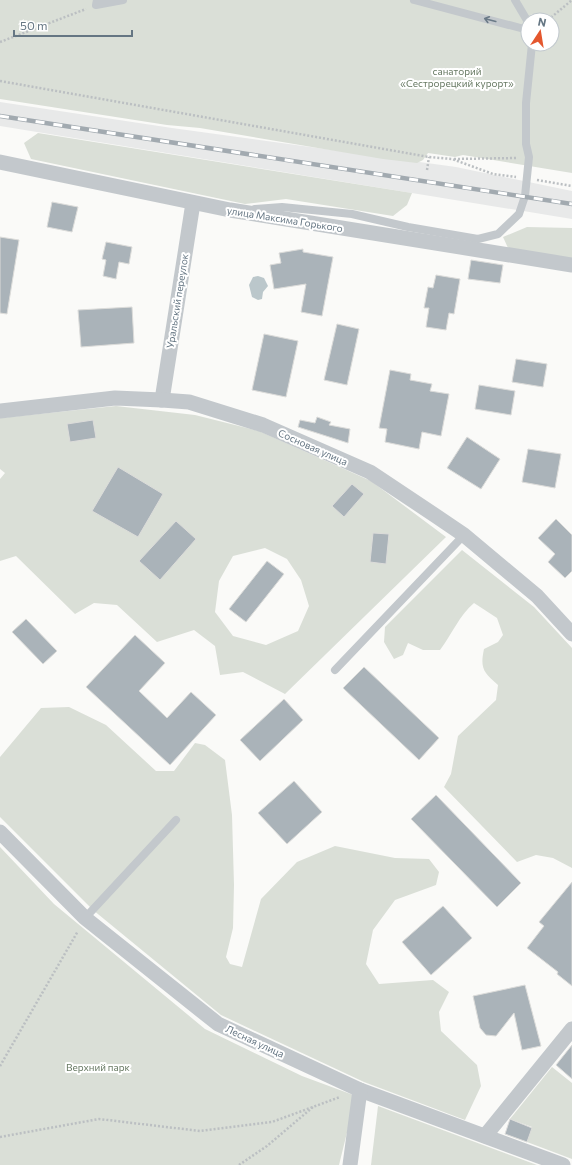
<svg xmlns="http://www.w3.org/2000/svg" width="572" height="1165" font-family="Commissioner,sans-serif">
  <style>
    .built { fill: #e8e9e9 }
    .green { fill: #dadfd7; fill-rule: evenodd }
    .water { fill: #bbc7cb }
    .building { fill: #aab3b9; stroke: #dcdcda }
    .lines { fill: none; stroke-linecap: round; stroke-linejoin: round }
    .path { stroke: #bbbfc2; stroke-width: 2.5; stroke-dasharray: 2 2; stroke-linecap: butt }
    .service { stroke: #c3c8cc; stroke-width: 8 }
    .minor { stroke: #c3c8cc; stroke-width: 15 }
    .rail-casing { stroke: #a2aab0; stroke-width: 4.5 }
    .rail { stroke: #fff; stroke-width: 3; stroke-dasharray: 9; stroke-linecap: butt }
    .oneway { stroke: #6a7a87 }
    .labels { text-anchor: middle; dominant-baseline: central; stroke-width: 4; stroke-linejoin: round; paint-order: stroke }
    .park-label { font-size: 10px; fill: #687a64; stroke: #fff }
    .street-label { font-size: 10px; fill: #657683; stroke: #fff }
  </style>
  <rect width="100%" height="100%" fill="#fafaf8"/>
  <!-- built -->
  <polygon class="built" points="0,102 172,128 456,167 572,191 572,219 0,126"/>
  <!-- green -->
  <g class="green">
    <path d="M 0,0 L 572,0 L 572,173 L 463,155 L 455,157 L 428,153 L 423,160 L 417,163 L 383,159 L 200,128 L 167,125 L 0,99 ZM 528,20 L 552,20 L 552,44 L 528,44 Z"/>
    <polygon points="38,133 412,193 407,205 393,216 286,199 245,204 31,159 24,143"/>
    <polygon points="527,227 572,228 572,259 508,248 503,237"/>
    <path d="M 116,406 L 195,415 L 259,431 L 371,481 L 446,537 L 285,694 L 243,672 L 220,675 L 215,646 L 194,630 L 157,642 L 117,605 L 94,603 L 75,614 L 16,556 L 0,561 L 0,479 L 5,473 L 0,469 L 0,418 ZM 265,548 L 287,559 L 301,580 L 309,606 L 298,631 L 266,645 L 233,636 L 215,612 L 219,581 L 233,556 Z"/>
    <path d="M 462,550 L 534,607 L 572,648 L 572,868 L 553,858 L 536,855 L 517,862 L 444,787 L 451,774 L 458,736 L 496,700 L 498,685 C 483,672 480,668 484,649 L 498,642 L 503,635 L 497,618 L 474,603 C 459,616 452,634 440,650 L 423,650 L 408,643 L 403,655 L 394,659 L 384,642 L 385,627 Z"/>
    <polygon points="69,707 106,725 156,771 174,771 195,743 205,745 225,760 232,815 234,885 233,928 226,957 230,964 242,967 261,899 297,862 335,846 395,858 429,859 439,872 436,885 395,900 373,930 366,964 379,984 433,980 449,992 439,1012 441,1031 477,1065 481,1086 465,1120 364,1082 221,1015 93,910 0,817 0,757 41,708"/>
    <polygon points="0,847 54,904 205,1029 302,1076 356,1096 339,1165 0,1165"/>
    <polygon points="552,1067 572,1083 572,1159 527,1142 532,1127 510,1119"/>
    <polygon points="378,1106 537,1165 371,1165"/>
  </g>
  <!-- water -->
  <polygon class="water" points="258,276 264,278 268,286 263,292 262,299 258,300 252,297 249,285 253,277"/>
  <!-- building -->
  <g class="building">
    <polygon points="52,202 78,207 72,232 47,227"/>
    <polygon points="0,237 19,240 7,314 0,313"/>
    <polygon points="106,242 132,247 129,264 119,262 116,279 103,276 106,260 102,259"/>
    <polygon points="303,249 303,252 333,257 322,316 301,312 306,284 274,289 270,265 281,263 279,253"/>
    <polygon points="471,260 503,265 500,283 468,279"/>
    <polygon points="436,275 460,279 454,314 449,313 446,330 426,327 429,308 424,308 428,287 433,288"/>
    <polygon points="132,307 134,343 81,347 78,310"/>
    <polygon points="337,324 359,329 347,385 324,380"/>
    <polygon points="264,334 298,341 286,397 252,390"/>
    <polygon points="516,359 547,364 543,387 512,382"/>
    <polygon points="390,370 411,374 410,380 432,384 430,391 449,394 441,436 422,432 419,449 385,442 387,429 379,428"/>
    <polygon points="479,385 515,391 511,415 475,409"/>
    <polygon points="317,417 331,422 329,425 350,429 348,443 298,427 300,420 315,423"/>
    <polygon points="93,420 96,438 70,442 67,424"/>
    <polygon points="467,437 500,459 481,489 447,468"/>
    <polygon points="528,449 561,454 555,488 522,482"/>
    <polygon points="118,467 163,494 138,537 92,511"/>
    <polygon points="352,484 364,494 344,517 332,506"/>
    <polygon points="556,519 572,535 572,571 565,578 548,562 555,554 538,538"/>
    <polygon points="176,521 196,539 160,580 139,561"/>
    <polygon points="373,533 389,534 386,564 370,562"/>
    <polygon points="267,561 284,574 246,622 229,609"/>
    <polygon points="26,619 57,651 43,664 12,632"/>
    <polygon points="135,635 165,663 139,691 167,718 191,692 216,715 170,765 86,687"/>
    <polygon points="364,667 439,738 419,760 343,688"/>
    <polygon points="284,699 303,720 260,761 240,740"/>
    <polygon points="294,781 322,812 287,844 258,813"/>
    <polygon points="436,795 521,883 497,907 411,819"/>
    <polygon points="572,882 572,986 557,974 558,972 527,948 544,926 539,922"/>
    <polygon points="443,906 472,938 431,975 402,942"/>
    <polygon points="525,985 541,1046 522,1050 514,1013 496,1036 486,1035 480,1028 473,996"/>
    <polygon points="572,1045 572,1079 556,1065"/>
    <polygon points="510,1119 532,1128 527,1142 505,1134"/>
  </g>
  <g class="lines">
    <!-- path -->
    <g class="path">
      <polyline points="548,20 572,0"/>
      <polyline points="0,42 86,9"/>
      <polyline points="0,81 429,157 452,159 493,174 516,177"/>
      <polyline points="454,159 517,158"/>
      <polyline points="427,170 429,157"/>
      <polyline points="537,180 572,186"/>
      <polyline points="0,1066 78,931"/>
      <polyline points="0,1137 99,1119 200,1131 272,1122 340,1097"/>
      <polyline points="239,1165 267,1146 313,1107"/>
    </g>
    <!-- service -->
    <g class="service">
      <polyline points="97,0 96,5 123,0"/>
      <polyline points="414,0 528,30"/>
      <polyline points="515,0 528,22"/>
      <polyline points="255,209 282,207 352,214 408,227 478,239 498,234 519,214 525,196 529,157 526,144 526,103 532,44"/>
      <polyline points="335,670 464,535"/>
      <polyline points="85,918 176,820"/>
    </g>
    <!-- minor -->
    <g class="minor">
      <polyline points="0,162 230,210 572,265"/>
      <polyline points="162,400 193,203"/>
      <polyline points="0,411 115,398 162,400 189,402 263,425 370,472 436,516 464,535 537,596 572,634"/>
      <polyline points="0,832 85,918 218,1024 360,1090 563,1165"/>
      <polyline points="485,1136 572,1029"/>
      <polyline points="350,1165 360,1090"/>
    </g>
    <!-- rail casing -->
    <g class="rail-casing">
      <polyline id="rail" points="0,116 572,204"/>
    </g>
    <!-- rail -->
    <use href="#rail" class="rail"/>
  </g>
  <!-- one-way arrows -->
  <defs><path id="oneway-shaft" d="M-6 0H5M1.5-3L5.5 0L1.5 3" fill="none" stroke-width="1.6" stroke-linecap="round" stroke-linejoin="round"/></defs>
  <use class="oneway" href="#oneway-shaft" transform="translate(490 20) rotate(-165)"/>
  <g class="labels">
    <!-- park labels -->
    <g class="park-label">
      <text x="457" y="71">санаторий<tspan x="457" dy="12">«Сестрорецкий курорт»</tspan></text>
      <text x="98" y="1067">Верхний парк</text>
    </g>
    <!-- street labels -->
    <g class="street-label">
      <text transform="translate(285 219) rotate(9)">улица Максима Горького</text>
      <text transform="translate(177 301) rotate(-81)">Уральский переулок</text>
      <text transform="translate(313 447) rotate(24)">Сосновая улица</text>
      <text transform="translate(255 1041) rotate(25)">Лесная улица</text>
    </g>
  </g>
  <!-- north arrow -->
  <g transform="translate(540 32) rotate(12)"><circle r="19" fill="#ffffff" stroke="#c1c8cd"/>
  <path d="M0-3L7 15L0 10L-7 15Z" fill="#e4572e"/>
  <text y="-6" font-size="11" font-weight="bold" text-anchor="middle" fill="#657683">N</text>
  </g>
  <!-- scale -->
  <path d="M14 30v6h118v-6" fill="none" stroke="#657683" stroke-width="2"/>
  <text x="20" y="30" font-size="12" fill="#657683" stroke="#ffffff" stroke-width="3" paint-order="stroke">50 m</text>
</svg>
